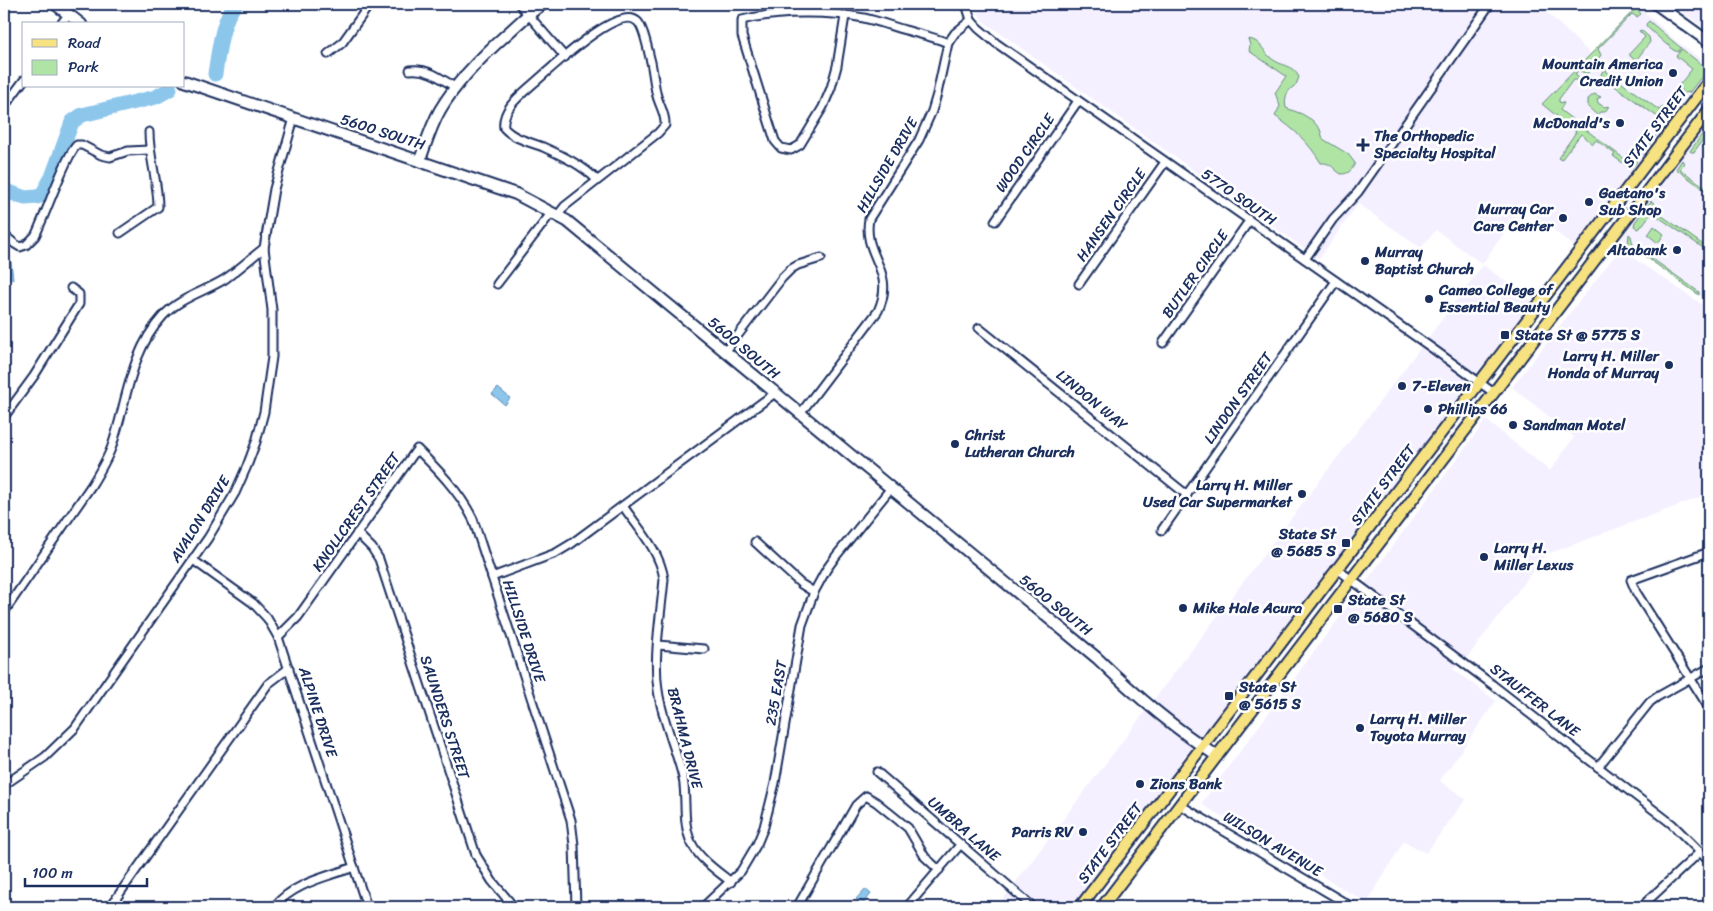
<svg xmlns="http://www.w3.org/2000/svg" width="1713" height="911" font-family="Sriracha,sans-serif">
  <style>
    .built { fill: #f5f0ff }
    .green { fill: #b0e4a5; stroke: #668a82 }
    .water { fill: #8cc6eb; stroke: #5f8ab3 }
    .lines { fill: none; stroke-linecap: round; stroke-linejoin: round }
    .river { stroke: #8cc6eb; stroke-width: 15 }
    .street-casing { stroke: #1b2f5e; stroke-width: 11 }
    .secondary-casing { stroke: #1b2f5e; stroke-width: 14 }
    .primary-casing { stroke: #1b2f5e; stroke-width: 14 }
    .street { stroke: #fff; stroke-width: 7 }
    .secondary { stroke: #fff; stroke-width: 10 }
    .primary { stroke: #f7e281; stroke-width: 10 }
    .poi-dot { fill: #1b2f5e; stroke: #fff; stroke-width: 2 }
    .labels { text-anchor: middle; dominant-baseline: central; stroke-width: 5; stroke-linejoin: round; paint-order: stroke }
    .poi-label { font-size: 15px; font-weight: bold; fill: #1b2f5e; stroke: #fff; text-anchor: start }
    .street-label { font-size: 15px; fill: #1b2f5e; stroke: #fff }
  </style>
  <rect width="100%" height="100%" fill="#fff"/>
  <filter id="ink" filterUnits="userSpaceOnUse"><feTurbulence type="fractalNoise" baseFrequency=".02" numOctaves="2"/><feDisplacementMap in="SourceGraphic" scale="10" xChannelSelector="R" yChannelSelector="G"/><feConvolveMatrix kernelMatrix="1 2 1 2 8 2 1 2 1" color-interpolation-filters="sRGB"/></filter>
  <g filter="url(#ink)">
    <!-- built -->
    <g class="built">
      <polygon points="974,4 1538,4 1591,54 1638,6 1674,39 1707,64 1708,69 1574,246 1523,207 1482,264 1436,230 1421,248 1358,204 1319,259 983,21"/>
      <polygon points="1675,4 1709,4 1709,31 1673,6"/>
      <polygon points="1709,122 1709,302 1620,239"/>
      <polygon points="1620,249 1709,309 1709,494 1545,555 1467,658 1453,669 1496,701 1440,781 1466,799 1426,853 1404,841 1367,903 1201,804 1486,420 1550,471 1574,437 1512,387"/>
      <polygon points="1483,265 1533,301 1072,907 997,907"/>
    </g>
    <!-- green -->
    <g class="green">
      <polygon points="1636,8 1641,14 1637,17 1632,14 1598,49 1601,55 1587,74 1578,70 1575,75 1582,80 1573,80 1559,99 1559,102 1564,103 1560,110 1623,158 1626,158 1628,153 1637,161 1631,169 1613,156 1615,154 1596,140 1593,144 1581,134 1561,160 1558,158 1576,132 1542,104"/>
      <polygon points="1649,21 1681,48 1678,52 1673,50 1669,45 1667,45 1647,27 1646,24"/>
      <polygon points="1641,30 1649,37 1650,42 1637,59 1634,59 1630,56 1630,53 1645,37 1639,31"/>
      <path d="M 1248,39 C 1261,40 1263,52 1272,59 C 1283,67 1292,64 1299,77 L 1296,85 C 1287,90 1284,97 1286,108 L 1302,114 L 1312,120 L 1320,129 L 1323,139 L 1348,154 L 1355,163 C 1352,170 1349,174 1341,174 C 1333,169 1331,162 1321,163 C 1309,143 1294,129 1275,116 L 1280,106 L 1275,93 L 1286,76 L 1249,51 L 1250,45 Z"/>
      <polygon points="1682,49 1706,68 1705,72 1689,93 1685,92 1682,96 1680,84 1692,69 1676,56"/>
      <polygon points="1605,68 1607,72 1659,110 1664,106 1672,112 1671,116 1666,123 1602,77 1601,74"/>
      <polygon points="1594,94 1601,97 1597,99 1598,103 1604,107 1609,106 1605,112 1600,112 1597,115 1588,107 1588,99"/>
      <polygon points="1709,125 1709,131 1694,152 1691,152 1690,151"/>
      <polygon points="1650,135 1656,136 1642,154 1639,150"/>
      <polygon points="1682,160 1684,163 1680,169 1709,190 1709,193 1676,169"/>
      <polygon points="1651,201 1654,203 1651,208 1709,249 1709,252 1654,214 1650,215 1640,228 1638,229 1634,226 1635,222"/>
      <polygon points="1654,226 1664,234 1658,243 1648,235"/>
      <polygon points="1629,234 1631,236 1633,245 1699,292 1699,295 1628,244"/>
    </g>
    <!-- water -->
    <g class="water">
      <polygon points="5,262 11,262 13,279 5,280 4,281"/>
      <polygon points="498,388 510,398 505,405 492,394"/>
      <polygon points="865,889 871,894 863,904 856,899"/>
    </g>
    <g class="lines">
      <!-- river -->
      <g class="river">
        <path d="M 215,74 C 218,55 222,17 236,4"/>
        <polyline points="4,190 25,198 37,197 42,195 52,177 72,122 82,115 156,97 170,89"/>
      </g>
      <!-- street casing -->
      <g class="street-casing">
        <g id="street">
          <polyline points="519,4 565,57"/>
          <path d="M 845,16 L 837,66 L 831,88 L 823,107 L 800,145 L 791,150 L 781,148 L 775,141 L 742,36 L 742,20 C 778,11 828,11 864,18 C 878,21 891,26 905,30 C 919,34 934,37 948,43"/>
          <polyline points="971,20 978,28 996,43 1429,346 1494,393"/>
          <polyline points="61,24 68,15"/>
          <polyline points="328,54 342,43 370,4"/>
          <path d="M 410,70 C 428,68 441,78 456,88"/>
          <polyline points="4,107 24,80"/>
          <path d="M 558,215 L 565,206 L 658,133 L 665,125 C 666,113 658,104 656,92 C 654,82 653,72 651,62 C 648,52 645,30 638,22 C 619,2 550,70 534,83 C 521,95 501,109 504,128 C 514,139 530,142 543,147 C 563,156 582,165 597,180"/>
          <polyline points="995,221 1078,101"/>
          <path d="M 120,233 L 158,207 C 158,181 149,157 149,132"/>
          <path d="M 4,235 L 15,244 L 20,247 L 26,245 L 35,236 C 44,219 66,154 77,145 L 82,145 L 101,155 L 110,157 L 128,151 L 149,150"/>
          <polyline points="1305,259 1333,219 1358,192 1490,4"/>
          <polyline points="497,284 552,212"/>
          <polyline points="1079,284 1165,162"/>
          <polyline points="979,328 1187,495"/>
          <polyline points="1163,343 1249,221"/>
          <polyline points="725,352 782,278 791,269 798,265 821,258"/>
          <path d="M 800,414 L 878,311 C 897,270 862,256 869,219 L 919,140 L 932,111 L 937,94 L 948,43 L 955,33 L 971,20 L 966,4"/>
          <polyline points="4,417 34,376 79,304 79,294 71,288"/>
          <path d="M 623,506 C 639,529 660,551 664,579 C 661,614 653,656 658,690 C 662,720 676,748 683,778 C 687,798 682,822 691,842 C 698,858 717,871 731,882"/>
          <polyline points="1162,530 1336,281"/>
          <polyline points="357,533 372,548 379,559 476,855 492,881 514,907"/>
          <polyline points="755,542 801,584 814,592"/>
          <polyline points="1709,552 1631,580 1636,592 1709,708"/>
          <polyline points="193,560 253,603 267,618 278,637 367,907"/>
          <polyline points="1337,569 1493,685 1566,742 1672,824 1709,861"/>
          <polyline points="492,577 556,553 571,544 775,393"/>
          <path d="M 4,612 L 91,486 C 99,473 107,460 112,446 C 127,401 130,352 163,316 C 181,297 204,292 225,279 C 238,270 251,258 264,248"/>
          <path d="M 278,637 L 298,617 L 417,449 C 438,470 459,491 473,519 L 571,820 L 574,845 L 576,907"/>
          <polyline points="658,645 704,649"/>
          <polyline points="1598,767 1650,702 1657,697 1709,668"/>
          <polyline points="877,772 1033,907"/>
          <polyline points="4,785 45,757 75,728 208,538 235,493 247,466 256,442 264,412 272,357 272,310 264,248 274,189 294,118"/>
          <polyline points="1180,805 1352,907"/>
          <polyline points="110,907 268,684 289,668"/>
          <path d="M 274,907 C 293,883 327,877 354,867"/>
          <polyline points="703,907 741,871 757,844 764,827 775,783 802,625 814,592 826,570 836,556 891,488"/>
          <polyline points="797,907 856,805 866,796 876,802 908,828 925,857 939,870"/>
          <polyline points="907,907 960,845"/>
          <polyline points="1641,907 1700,852"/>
        </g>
      </g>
      <!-- secondary casing -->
      <g class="secondary-casing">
        <g id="secondary">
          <polyline points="55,4 81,24"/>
          <polyline points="1656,4 1709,42"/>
          <path d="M 184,81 L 516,194 L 567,221 L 1097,658 C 1134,694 1174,728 1217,756"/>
          <path d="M 420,160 C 426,143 431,126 440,110 C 457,81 482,56 508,33 C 519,23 530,12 543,4"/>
        </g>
      </g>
      <!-- primary casing -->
      <g class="primary-casing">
        <g id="primary">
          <polyline points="1080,907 1709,81"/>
          <polyline points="1102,907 1709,110"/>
        </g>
      </g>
      <!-- street -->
      <use href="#street" class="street"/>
      <!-- secondary -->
      <use href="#secondary" class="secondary"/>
      <!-- primary -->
      <use href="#primary" class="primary"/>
    </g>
  </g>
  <!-- markers -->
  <g class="poi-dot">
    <circle cx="1673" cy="73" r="5"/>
    <circle cx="1620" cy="123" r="5"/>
    <path d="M1360.5 137.5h5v5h5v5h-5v5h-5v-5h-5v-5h5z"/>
    <circle cx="1589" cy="202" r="5"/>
    <circle cx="1563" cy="218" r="5"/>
    <circle cx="1677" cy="250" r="5"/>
    <circle cx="1365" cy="261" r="5"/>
    <circle cx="1429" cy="299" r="5"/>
    <rect x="1500" y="330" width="10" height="10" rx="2.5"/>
    <circle cx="1669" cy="365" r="5"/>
    <circle cx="1402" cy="386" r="5"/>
    <circle cx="1428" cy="409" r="5"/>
    <circle cx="1513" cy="425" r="5"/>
    <circle cx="955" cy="444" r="5"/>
    <circle cx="1302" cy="494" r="5"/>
    <rect x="1341" y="538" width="10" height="10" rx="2.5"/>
    <circle cx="1484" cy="557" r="5"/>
    <circle cx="1183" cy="608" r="5"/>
    <rect x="1333" y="604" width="10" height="10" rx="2.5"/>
    <rect x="1224" y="691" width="10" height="10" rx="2.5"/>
    <circle cx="1360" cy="728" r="5"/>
    <circle cx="1140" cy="784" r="5"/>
    <circle cx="1083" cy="832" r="5"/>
  </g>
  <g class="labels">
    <!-- poi labels -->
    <g class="poi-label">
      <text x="1663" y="64" text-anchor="end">Mountain America<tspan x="1663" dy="17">Credit Union</tspan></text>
      <text x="1610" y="123" text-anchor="end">McDonald's</text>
      <text x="1374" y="136">The Orthopedic<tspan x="1374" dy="17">Specialty Hospital</tspan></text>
      <text x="1599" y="193">Gaetano's<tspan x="1599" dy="17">Sub Shop</tspan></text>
      <text x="1553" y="209" text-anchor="end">Murray Car<tspan x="1553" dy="17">Care Center</tspan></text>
      <text x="1667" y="250" text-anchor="end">Altabank</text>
      <text x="1375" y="252">Murray<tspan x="1375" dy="17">Baptist Church</tspan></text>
      <text x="1439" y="290">Cameo College of<tspan x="1439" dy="17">Essential Beauty</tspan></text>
      <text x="1515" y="335">State St @ 5775 S</text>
      <text x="1659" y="356" text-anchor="end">Larry H. Miller<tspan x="1659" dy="17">Honda of Murray</tspan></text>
      <text x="1412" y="386">7-Eleven</text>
      <text x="1438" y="409">Phillips 66</text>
      <text x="1523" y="425">Sandman Motel</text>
      <text x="965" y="435">Christ<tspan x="965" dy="17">Lutheran Church</tspan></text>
      <text x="1292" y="485" text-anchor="end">Larry H. Miller<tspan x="1292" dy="17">Used Car Supermarket</tspan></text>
      <text x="1336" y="534" text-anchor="end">State St<tspan x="1336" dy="17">@ 5685 S</tspan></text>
      <text x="1494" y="548">Larry H.<tspan x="1494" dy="17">Miller Lexus</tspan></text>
      <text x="1348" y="600">State St<tspan x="1348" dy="17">@ 5680 S</tspan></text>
      <text x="1193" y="608">Mike Hale Acura</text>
      <text x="1239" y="687">State St<tspan x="1239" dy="17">@ 5615 S</tspan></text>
      <text x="1370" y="719">Larry H. Miller<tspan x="1370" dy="17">Toyota Murray</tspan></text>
      <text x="1150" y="784">Zions Bank</text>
      <text x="1073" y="832" text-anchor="end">Parris RV</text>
    </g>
    <!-- street labels -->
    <g class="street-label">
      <text transform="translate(1655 127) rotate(-53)">STATE STREET</text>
      <text transform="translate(383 132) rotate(18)">5600 SOUTH</text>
      <text transform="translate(1025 153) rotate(-55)">WOOD CIRCLE</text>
      <text transform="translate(887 165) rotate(-60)">HILLSIDE DRIVE</text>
      <text transform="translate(1239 197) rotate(35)">5770 SOUTH</text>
      <text transform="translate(1111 215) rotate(-55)">HANSEN CIRCLE</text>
      <text transform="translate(1195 274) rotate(-55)">BUTLER CIRCLE</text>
      <text transform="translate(744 348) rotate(40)">5600 SOUTH</text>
      <text transform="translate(1238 398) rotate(-55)">LINDON STREET</text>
      <text transform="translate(1092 400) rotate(39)">LINDON WAY</text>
      <text transform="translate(1383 485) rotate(-53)">STATE STREET</text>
      <text transform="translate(356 512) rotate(-55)">KNOLLCREST STREET</text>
      <text transform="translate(200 519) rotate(-58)">AVALON DRIVE</text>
      <text transform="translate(1056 605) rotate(39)">5600 SOUTH</text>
      <text transform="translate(524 631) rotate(72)">HILLSIDE DRIVE</text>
      <text transform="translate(776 693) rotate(-80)">235 EAST</text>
      <text transform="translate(1535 700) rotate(38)">STAUFFER LANE</text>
      <text transform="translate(318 712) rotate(72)">ALPINE DRIVE</text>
      <text transform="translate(445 717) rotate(72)">SAUNDERS STREET</text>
      <text transform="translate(685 738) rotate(76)">BRAHMA DRIVE</text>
      <text transform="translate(964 829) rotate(41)">UMBRA LANE</text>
      <text transform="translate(1110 843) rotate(-53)">STATE STREET</text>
      <text transform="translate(1273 844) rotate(31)">WILSON AVENUE</text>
    </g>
  </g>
  <!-- margin -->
  <rect width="1713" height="911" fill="none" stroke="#fff" stroke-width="20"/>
  <rect x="10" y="10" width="1693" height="891" fill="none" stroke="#1b2f5e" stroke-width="2" filter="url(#ink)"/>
  <!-- legend -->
  <rect x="22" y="22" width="162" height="65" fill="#ffffff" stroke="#a4acbf"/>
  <rect x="32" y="39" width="25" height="8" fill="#f7e281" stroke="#a4acbf"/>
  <text x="68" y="48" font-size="15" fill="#1b2f5e">Road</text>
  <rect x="32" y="60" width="25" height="15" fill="#b0e4a5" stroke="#a4acbf"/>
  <text x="68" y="72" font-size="15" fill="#1b2f5e">Park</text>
  <!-- scale -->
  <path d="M25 878v8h122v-8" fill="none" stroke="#1b2f5e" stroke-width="2.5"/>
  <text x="32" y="878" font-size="15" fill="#1b2f5e" stroke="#ffffff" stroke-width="4" paint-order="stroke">100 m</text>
</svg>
